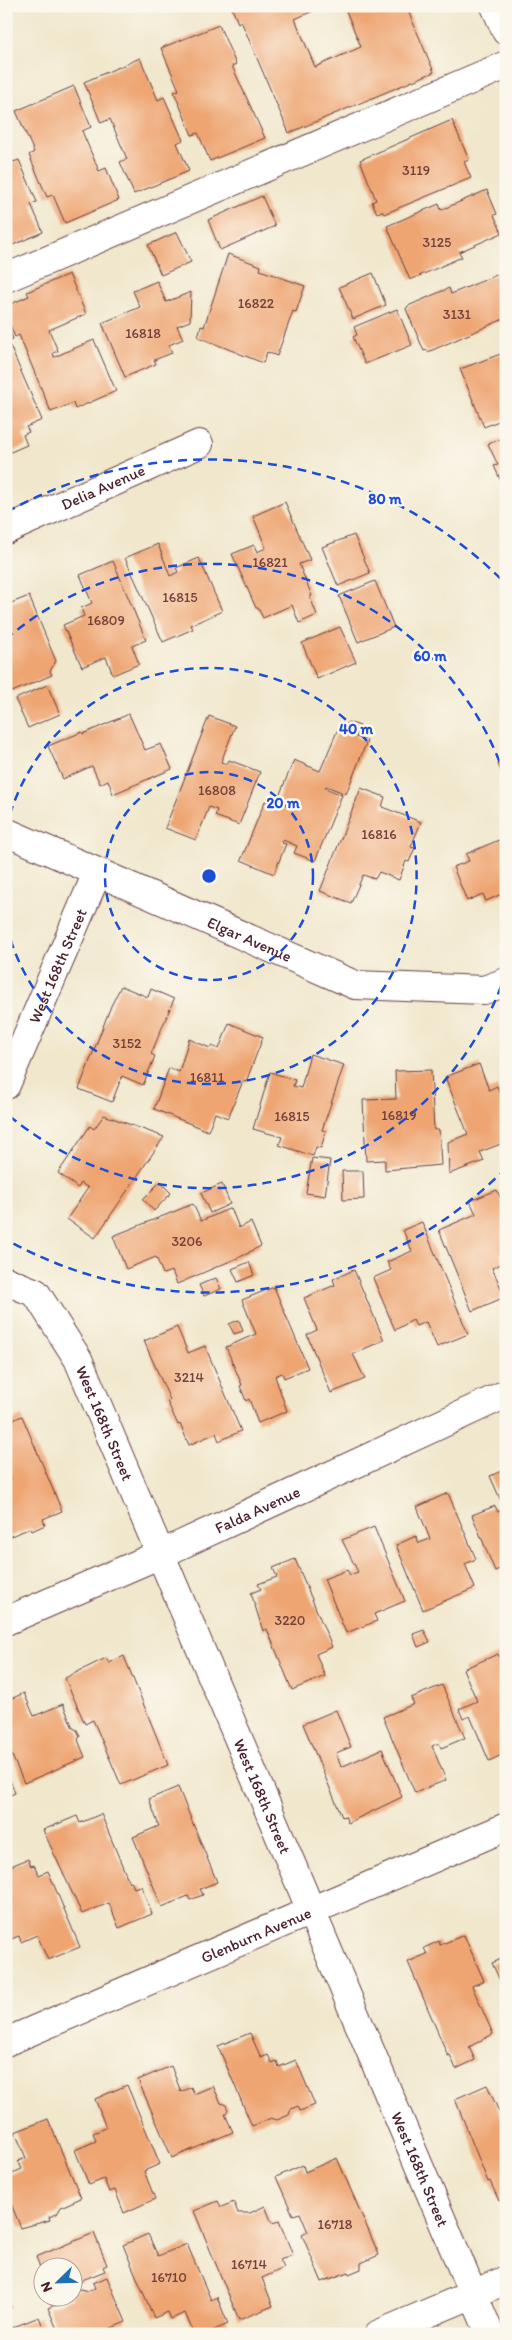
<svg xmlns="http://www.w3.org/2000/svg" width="512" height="2340" font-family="Itim,sans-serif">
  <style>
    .building { fill: #eea572 }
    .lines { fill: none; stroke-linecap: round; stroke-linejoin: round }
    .minor-casing { stroke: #633d43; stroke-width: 30 }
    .minor { stroke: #fff; stroke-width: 28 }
    .ring { fill: none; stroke: #1d4ed8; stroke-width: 2.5; stroke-dasharray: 9 6 }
    .labels { text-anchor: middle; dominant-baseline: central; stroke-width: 5; stroke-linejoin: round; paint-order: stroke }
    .number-label { font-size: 14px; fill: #73403d }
    .street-label { font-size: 16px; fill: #4a1f2b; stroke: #fbf7ec }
    .centre { fill: #1d4ed8; stroke: #fbf7ec; stroke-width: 2.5 }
    .ring-label { font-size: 15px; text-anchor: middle; font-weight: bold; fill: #1d4ed8; stroke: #fbf7ec; stroke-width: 5; stroke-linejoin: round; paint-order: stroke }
  </style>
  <rect width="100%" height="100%" fill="#fbf7ec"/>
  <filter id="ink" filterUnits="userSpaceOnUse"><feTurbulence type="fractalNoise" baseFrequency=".02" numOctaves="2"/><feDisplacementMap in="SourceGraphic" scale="10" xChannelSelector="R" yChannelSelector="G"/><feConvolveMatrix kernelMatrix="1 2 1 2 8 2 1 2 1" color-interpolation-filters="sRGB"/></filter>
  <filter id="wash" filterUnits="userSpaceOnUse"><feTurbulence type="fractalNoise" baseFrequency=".0096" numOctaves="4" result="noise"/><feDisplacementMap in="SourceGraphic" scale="20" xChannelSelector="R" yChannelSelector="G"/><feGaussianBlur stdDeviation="1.12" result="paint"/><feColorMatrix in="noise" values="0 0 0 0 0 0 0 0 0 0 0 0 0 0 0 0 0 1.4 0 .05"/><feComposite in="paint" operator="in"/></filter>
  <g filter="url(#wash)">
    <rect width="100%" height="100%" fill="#f0e7cc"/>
    <g id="blocks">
      <!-- building -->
      <g class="building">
        <polygon points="231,6 324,6 295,19 315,67 361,47 344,6 406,6 434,72 289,133 241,21 238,23"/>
        <polygon points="219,25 236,64 232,66 265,138 210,161 198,133 192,135 174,92 179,90 161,48"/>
        <polygon points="140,58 158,100 164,97 183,140 177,143 189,171 134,194 120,162 127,159 110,119 101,123 84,82"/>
        <polygon points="74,86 91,127 82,131 99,171 106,168 119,200 65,223 53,195 47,197 29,155 34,152 16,111"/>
        <polygon points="452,120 469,160 464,162 471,178 384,214 382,211 377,213 372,202 376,200 360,160"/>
        <polygon points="6,146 13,162 19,160 37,202 31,204 43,232 6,248"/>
        <polygon points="487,190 497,214 494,215 502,233 459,252 462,257 410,280 387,226 439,204 441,210"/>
        <polygon points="262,196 275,226 220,250 208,220"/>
        <polygon points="177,232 191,262 161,275 148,245"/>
        <polygon points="228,254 261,266 260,270 305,286 296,312 293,311 277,356 267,352 263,363 198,337 201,326 204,327"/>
        <polygon points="506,271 506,318 428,352 427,350 424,351 406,309 408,306 449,288 451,294"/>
        <polygon points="373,273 386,305 353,319 339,287"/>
        <polygon points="69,274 86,314 49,330 58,351 53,353 54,357 94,340 116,391 75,409 73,403 51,412 19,335 15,337 6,316 6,306 29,296 27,292"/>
        <polygon points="157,281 166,302 191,292 190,321 177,326 183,339 169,345 172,353 154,360 156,364 125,377 102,323 140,307 133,291"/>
        <polygon points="397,309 412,345 365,364 353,337 357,335 354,327"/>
        <polygon points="6,323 13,339 6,342"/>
        <polygon points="10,346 42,420 26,427 29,432 23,435 27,445 6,454 6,348"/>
        <polygon points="506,352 506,418 484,427 460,369"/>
        <polygon points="506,437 506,492 494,466 498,465 488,444"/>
        <polygon points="285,502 310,560 299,564 312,596 310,597 317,615 299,623 292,605 263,618 258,608 256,608 232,554 254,545 257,552 266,548 253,516"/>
        <polygon points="354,535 370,573 338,586 322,547"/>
        <polygon points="158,544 170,576 178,572 176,568 199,558 222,611 191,625 193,629 163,642 125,558"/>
        <polygon points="113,561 146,640 132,646 139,664 113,675 106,657 82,667 63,625 84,616 81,608 92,603 80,575"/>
        <polygon points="375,581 394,627 358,642 339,596"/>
        <polygon points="29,596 56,661 50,671 52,675 12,692 6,679 6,611 8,610 6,605"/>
        <polygon points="340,627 356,662 317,679 302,643"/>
        <polygon points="47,685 60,714 28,728 15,699"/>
        <polygon points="506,694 506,706 501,696"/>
        <polygon points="129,714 145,750 161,744 172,769 113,794 108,780 100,784 92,766 63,779 48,746 82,732 83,734"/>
        <polygon points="209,716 235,726 221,762 227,764 229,760 260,772 239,825 215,816 217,810 209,807 196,840 165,828"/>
        <polygon points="348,722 360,726 356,737 367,741 346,794 326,786 325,788 342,795 315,861 294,853 297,846 283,840 282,843 286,844 274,874 241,860 265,801 275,806 294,760 320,771 338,729 341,731"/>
        <polygon points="506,760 506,777 504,778 498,764"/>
        <polygon points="361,788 385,797 382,807 421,822 411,847 415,848 409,862 406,861 399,880 379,872 375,879 363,875 351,903 320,891"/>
        <polygon points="506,837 506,892 486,901 483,894 467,901 453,867 469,861 466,854"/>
        <polygon points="121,986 148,997 151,989 174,999 151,1054 155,1056 143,1085 122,1076 112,1102 79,1089 111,1006"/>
        <polygon points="229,1023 263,1037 246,1082 243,1081 228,1118 215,1113 208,1131 154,1109 169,1068 179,1072 189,1039 210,1048 212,1046 219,1049"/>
        <polygon points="310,1054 344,1065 322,1130 326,1131 321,1148 316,1147 313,1156 279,1145 282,1137 253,1129 270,1072 295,1080 293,1086 301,1088"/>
        <polygon points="479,1064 489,1090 497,1086 499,1091 506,1089 506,1142 480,1152 484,1161 449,1174 448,1142 468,1134 445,1077"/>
        <polygon points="431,1070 434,1130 439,1130 441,1165 385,1170 385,1160 366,1161 363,1100 396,1099 395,1071"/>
        <polygon points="104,1115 164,1137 95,1238 67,1219 88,1188 81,1183 78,1188 58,1173 90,1126 94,1129"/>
        <polygon points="312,1158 330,1160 325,1196 306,1193"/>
        <polygon points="342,1171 363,1171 364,1199 343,1200"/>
        <polygon points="160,1182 171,1193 154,1211 143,1199"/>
        <polygon points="222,1184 230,1204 210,1213 201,1193"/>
        <polygon points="497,1190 506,1210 506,1252 500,1254 504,1263 492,1268 505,1297 472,1311 439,1230 476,1214 470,1201"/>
        <polygon points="193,1204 201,1221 231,1208 239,1228 251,1222 261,1246 249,1252 249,1253 177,1284 172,1271 163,1274 156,1257 126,1269 113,1236"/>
        <polygon points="422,1222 468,1334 437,1347 426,1322 416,1326 413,1320 395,1330 373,1278 391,1270 387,1262 412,1251 403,1230"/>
        <polygon points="249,1262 254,1275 238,1282 232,1269"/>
        <polygon points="354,1270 384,1340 353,1354 365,1379 331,1393 307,1335 317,1330 304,1298 335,1285 333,1279"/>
        <polygon points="216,1278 221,1289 204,1296 199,1285"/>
        <polygon points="274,1287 308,1368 284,1378 282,1373 275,1376 287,1411 258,1423 249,1399 246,1401 240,1386 242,1385 226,1347 256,1334 242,1300"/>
        <polygon points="239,1320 243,1331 234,1334 229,1324"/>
        <polygon points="177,1327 188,1353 205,1346 241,1431 219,1441 216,1433 189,1445 180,1424 178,1425 167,1401 170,1400 144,1341"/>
        <polygon points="22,1416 62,1511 43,1519 45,1525 32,1531 31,1528 6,1538 6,1482 11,1480 9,1476 6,1477 6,1423"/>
        <polygon points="506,1469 506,1507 503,1500 501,1501 490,1476"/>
        <polygon points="448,1493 476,1559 465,1564 475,1588 423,1610 396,1545 416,1536 419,1543 430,1539 417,1507"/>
        <polygon points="495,1506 498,1512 506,1509 506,1566 495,1571 472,1515"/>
        <polygon points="374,1527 405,1601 374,1614 377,1621 346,1633 324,1579 347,1570 350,1575 358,1572 342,1540"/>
        <polygon points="295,1559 332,1647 316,1654 325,1676 292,1690 267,1629 263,1631 251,1593 261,1589 258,1584 277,1577 273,1568"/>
        <polygon points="424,1630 430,1642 418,1647 413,1634"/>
        <polygon points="498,1654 502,1663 506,1661 506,1753 489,1761 470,1716 463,1719 459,1709 477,1701 463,1669"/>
        <polygon points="124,1656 168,1765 121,1785 93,1720 85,1724 65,1678 106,1658 109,1663"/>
        <polygon points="442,1685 465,1738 441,1748 439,1743 432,1746 446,1780 415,1793 383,1717 414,1704 411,1698"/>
        <polygon points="24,1693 34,1716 63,1704 73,1728 77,1730 80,1736 78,1740 85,1757 24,1783 6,1742 6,1701"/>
        <polygon points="336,1710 351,1747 336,1753 341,1767 382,1749 402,1797 348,1823 345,1816 342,1817 303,1724"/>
        <polygon points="10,1780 15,1793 6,1797 6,1782"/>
        <polygon points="178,1787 217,1882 200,1889 203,1895 190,1900 188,1896 162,1907 133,1837 159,1826 149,1799"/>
        <polygon points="101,1814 129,1882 131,1881 134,1888 141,1886 152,1914 119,1928 109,1903 82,1914 43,1830 77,1816 80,1823"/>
        <polygon points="28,1859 31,1866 34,1865 39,1875 48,1871 80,1947 48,1960 37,1935 21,1942 19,1936 6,1941 6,1868"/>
        <polygon points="464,1935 484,1981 472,1986 493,2034 469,2047 475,2060 456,2069 450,2055 448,2056 408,1962 427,1954 424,1948 439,1941 440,1945"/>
        <polygon points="506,1948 506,1994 492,1963 506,1957 502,1949"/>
        <polygon points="250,2033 261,2058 268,2055 272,2063 277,2061 279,2067 296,2060 315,2105 300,2111 298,2106 291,2109 289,2115 277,2120 271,2118 252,2126 218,2046"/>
        <polygon points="171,2066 181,2092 191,2087 194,2094 213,2086 221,2103 226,2105 228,2110 225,2114 233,2132 172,2158 138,2080"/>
        <polygon points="127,2085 160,2164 144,2171 155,2199 124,2213 115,2190 109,2192 104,2179 89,2185 75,2150 96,2141 93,2133 106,2128 95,2099"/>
        <polygon points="487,2085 506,2127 506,2198 499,2201 490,2181 488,2182 455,2099"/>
        <polygon points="48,2119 81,2198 61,2207 57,2214 49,2217 50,2220 21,2228 6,2192 6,2176 22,2169 18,2161 26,2158 15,2132"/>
        <polygon points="337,2158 379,2255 361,2263 361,2269 349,2274 348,2272 322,2282 302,2235 308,2232 300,2213 293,2215 276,2177 303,2165 305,2172"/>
        <polygon points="218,2201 221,2207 234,2202 238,2213 250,2213 265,2206 272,2223 279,2221 293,2255 280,2260 284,2268 262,2278 273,2306 239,2320 194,2211"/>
        <polygon points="94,2233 107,2265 103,2267 105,2271 72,2284 72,2268 42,2268 42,2272 36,2257"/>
        <polygon points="148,2234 158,2256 187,2244 211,2300 217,2297 228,2324 205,2334 194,2334 185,2313 171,2319 168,2312 154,2318 123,2245"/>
        <polygon points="107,2277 126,2322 109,2329 111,2334 59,2334 48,2308 72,2298 72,2292 80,2289 88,2291 95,2288 93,2283"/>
        <polygon points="6,2296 11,2308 6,2310"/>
        <polygon points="39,2317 46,2334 6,2334 6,2330"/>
      </g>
    </g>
  </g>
  <g filter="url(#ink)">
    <use href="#blocks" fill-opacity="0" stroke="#633d43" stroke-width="1"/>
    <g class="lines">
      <!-- minor casing -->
      <g class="minor-casing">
        <g id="minor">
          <polyline points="495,6 506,31"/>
          <polyline points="6,278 506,65"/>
          <path id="s1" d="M 6,530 L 199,444"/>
          <path id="s2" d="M 6,832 L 355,985 L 484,990 L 506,982"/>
          <path id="s3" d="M 6,1085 L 97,873"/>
          <path id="s4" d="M 6,1281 L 36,1293 L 78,1359 L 490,2334"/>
          <path id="s5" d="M 6,1621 L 161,1554 L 506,1394"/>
          <path id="s6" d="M 6,2042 L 506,1827"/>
          <polyline points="379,2334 506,2280"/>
        </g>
      </g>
      <!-- minor -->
      <use href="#minor" class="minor"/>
    </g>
  </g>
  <!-- distance rings -->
  <g class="ring">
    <circle cx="209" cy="876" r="104"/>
    <path d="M6 829A208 208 0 1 1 6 923"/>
    <path d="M506 972A312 312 0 0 1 6 1113M6 639A312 312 0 0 1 506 780"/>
    <path d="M506 1168A416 416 0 0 1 7 1240M7 512A416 416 0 0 1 506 584"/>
  </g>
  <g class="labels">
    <!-- number labels -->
    <g class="number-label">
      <text x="416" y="170">3119</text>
      <text x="437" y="242">3125</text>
      <text x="256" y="303">16822</text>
      <text x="457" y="314">3131</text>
      <text x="143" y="333">16818</text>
      <text x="270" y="562">16821</text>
      <text x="180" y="597">16815</text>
      <text x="106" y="620">16809</text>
      <text x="217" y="790">16808</text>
      <text x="379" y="834">16816</text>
      <text x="127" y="1043">3152</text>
      <text x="207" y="1077">16811</text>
      <text x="399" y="1115">16819</text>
      <text x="292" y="1116">16815</text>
      <text x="187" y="1241">3206</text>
      <text x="189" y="1377">3214</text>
      <text x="290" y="1620">3220</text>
      <text x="335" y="2224">16718</text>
      <text x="249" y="2264">16714</text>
      <text x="169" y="2277">16710</text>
    </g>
    <!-- street labels -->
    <g class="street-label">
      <text stroke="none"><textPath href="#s1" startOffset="106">Delia Avenue</textPath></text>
      <text stroke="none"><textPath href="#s2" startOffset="266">Elgar Avenue</textPath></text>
      <text stroke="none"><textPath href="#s3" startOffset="130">West 168th Street</textPath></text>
      <text stroke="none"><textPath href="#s4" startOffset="180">West 168th Street</textPath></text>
      <text stroke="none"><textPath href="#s5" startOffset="275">Falda Avenue</textPath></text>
      <text stroke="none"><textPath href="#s4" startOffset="585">West 168th Street</textPath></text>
      <text stroke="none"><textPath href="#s6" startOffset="272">Glenburn Avenue</textPath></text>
      <text stroke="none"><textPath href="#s4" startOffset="990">West 168th Street</textPath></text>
    </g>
  </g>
  <circle cx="209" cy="876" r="8" class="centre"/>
  <g class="ring-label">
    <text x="385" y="504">80 m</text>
    <text x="430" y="661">60 m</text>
    <text x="356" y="734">40 m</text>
    <text x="283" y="808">20 m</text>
  </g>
  <!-- margin -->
  <rect width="512" height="2340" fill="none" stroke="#fbf7ec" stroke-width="25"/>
  <!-- north arrow -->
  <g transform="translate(58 2282) rotate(247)"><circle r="24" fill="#fbf7ec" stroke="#b4a19f"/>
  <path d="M0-4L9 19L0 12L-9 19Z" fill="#1f6fb2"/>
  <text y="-8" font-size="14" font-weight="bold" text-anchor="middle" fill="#4a1f2b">N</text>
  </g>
</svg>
